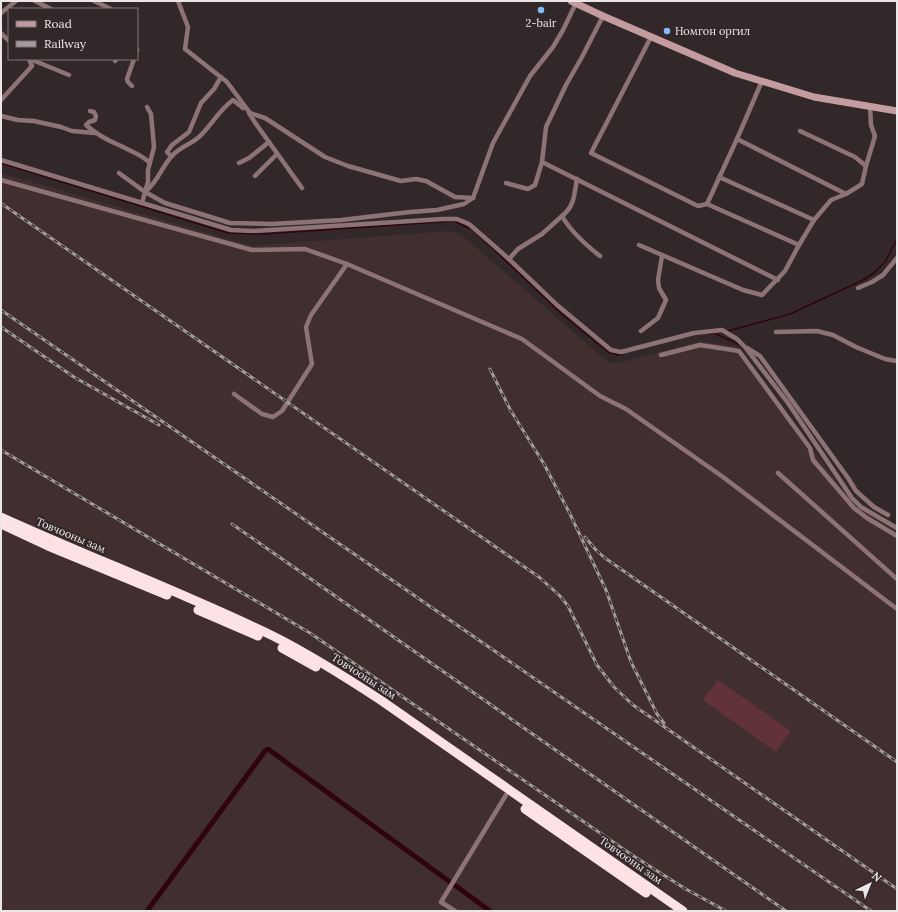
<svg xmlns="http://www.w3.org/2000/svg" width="898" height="912" font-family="Lora,serif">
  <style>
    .built { fill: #412f30 }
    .green { fill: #613339 }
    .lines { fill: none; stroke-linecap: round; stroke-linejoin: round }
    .stream { stroke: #30040d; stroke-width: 1.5 }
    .canal { stroke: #30040d; stroke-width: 5 }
    .street { stroke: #8d7375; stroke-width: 4.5 }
    .secondary { stroke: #c49b9e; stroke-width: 7 }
    .highway { stroke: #fce2e4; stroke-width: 9 }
    .rail-casing { stroke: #a49b9c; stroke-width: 3 }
    .rail { stroke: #332829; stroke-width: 1.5; stroke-dasharray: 4.5; stroke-linecap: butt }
    .poi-dot { fill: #85bbfb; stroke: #332829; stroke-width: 1.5 }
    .labels { text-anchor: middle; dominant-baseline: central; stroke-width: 4; stroke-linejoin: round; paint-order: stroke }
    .poi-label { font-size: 11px; fill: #ede6e6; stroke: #332829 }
    .street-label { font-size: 11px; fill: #ede6e6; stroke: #332829 }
  </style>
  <rect width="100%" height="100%" fill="#332829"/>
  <!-- built -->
  <polygon class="built" points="1,173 252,246 450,231 463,236 609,363 623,362 699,341 736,346 855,506 897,531 897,911 1,911"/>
  <!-- green -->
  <polygon class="green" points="718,680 791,731 776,752 703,700"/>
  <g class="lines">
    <!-- stream -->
    <g class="stream">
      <polyline points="1,163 228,233 264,234 453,221 473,230 563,315 608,352 618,355 623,354"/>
      <polyline points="728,331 790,314 861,281 874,273 885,262 897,239"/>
      <polyline points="708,334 722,332"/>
      <polyline points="716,334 740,345"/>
    </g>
    <!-- canal -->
    <g class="canal">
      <polyline points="456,886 490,911"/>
      <polyline points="147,911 265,751 268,749 450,882"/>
    </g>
    <!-- street -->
    <g class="street">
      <polyline points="35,1 51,9"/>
      <polyline points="94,1 111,9"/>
      <polyline points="178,1 188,27 185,49 227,82 250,113 265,118 325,157 348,166 401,181 416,179 426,181 455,197 473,198 493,143 530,76 553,47 563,30 576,3"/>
      <polyline points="1,13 16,1"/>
      <polyline points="1,33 9,41"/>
      <polyline points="651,37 591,153 698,206 707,204 799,245"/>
      <polyline points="137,50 137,51"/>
      <polyline points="30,59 69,75"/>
      <polyline points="115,61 117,59"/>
      <polyline points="132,86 128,82 127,79 134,59"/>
      <polyline points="1,100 32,66 29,59"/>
      <path d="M 90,111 L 94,112 L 96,116 L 95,120 L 89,122 L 86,125 C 96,134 109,141 121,146 C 132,152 141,154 150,163"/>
      <polyline points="249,113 256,124 302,188"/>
      <polyline points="1,116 18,120 34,121 61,127 72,131 95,133"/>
      <polyline points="800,131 855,157 866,166"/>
      <polyline points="737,139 846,194"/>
      <polyline points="171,156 167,152 172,145 189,132 201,103 214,89 221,77"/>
      <polyline points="1,160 231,230 253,231 443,219 457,219 469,224 509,259 557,305 611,350 621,352 694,333 722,330 737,339 745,347 788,403 852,498 861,507 897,528"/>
      <polyline points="542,162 778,280"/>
      <polyline points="239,163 249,158 269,142"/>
      <polyline points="119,173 145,192 142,203"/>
      <polyline points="255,176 277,154"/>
      <polyline points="719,177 814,220"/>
      <path d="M 577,179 C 574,194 575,206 562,216 C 571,232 586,245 600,256"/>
      <polyline points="1,180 252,250 305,249 347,264 522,339 600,396 626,409 723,477 897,609"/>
      <polyline points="506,183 528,189 535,185 542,162 546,127 566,85 582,57 603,16"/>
      <polyline points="145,192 165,203 230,223 272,224 341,220 410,212 437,210 464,204 473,198"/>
      <path d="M 145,192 C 158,182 161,168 171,157 C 179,147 190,145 199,137 C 211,126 219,110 233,100 L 243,108"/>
      <polyline points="145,192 148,182 148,170 154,147 151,114 147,107"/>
      <polyline points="707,204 737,139 762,81"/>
      <polyline points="639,245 743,290 762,295 785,271 799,245 814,220 831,200 846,194 862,184 866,166 875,136 871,125 870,106"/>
      <polyline points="509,259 518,249 542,234 562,216"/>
      <polyline points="858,288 872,282 883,275 897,258"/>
      <polyline points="641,331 658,318 666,300 659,288 658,280 662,256"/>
      <polyline points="776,332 817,331 833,335 856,347 885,359 897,361"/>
      <polyline points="747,348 760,356 848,478 856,491 874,507 888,515"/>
      <polyline points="661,355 700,345 739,351 810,448 813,460 854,508 867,518 897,536"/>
      <polyline points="234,394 262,414 273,417 282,411 312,364 306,327 311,315 347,264"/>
      <polyline points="778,473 897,579"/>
      <polyline points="455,911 441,902 506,795"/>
    </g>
    <!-- secondary -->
    <polyline class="secondary" points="571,1 603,16 735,73 814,97 897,111"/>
    <!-- highway -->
    <g class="highway">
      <path d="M 1,517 C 91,558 184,593 273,636 C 311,655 347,678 382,701 L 683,911"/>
      <polyline points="1,524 48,546 167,595"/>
      <polyline points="198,610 258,636"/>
      <polyline points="282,648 316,667"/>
      <polyline points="525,809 646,893"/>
    </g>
    <!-- rail casing -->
    <g class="rail-casing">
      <g id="rail">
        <polyline points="2,204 539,577 560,596 568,606 597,665 614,687 633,705 897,889"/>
        <polyline points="1,310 871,911"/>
        <polyline points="1,327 74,377 159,425"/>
        <polyline points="490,369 511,411 544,464 570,514 606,590 631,662 657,714 664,723"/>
        <polyline points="1,450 310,633 632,855 684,888 726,911"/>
        <polyline points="232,524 786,911"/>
        <polyline points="585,537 596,550 605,558 897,762"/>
      </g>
    </g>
    <!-- rail -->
    <use href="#rail" class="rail"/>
  </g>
  <!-- markers -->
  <g class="poi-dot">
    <circle cx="541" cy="10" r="4"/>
    <circle cx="667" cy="31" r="4"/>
  </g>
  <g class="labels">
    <!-- poi labels -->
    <g class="poi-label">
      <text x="541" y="23">2-bair</text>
      <text x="675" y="31" text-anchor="start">Номгон оргил</text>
    </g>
    <!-- street labels -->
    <g class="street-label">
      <text transform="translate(71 535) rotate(23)">Товчооны зам</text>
      <text transform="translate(364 676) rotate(33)">Товчооны зам</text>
      <text transform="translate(631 860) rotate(35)">Товчооны зам</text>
    </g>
  </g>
  <!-- border -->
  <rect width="898" height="912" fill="none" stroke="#ede6e6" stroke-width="4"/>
  <!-- legend -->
  <rect x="8" y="8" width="130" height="52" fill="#332829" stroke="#7d7475"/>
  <rect x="16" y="21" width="20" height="6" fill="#c49b9e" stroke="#7d7475"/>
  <text x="44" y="28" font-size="12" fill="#ede6e6">Road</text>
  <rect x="16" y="41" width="20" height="6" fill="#a49b9c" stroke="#7d7475"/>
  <text x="44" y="48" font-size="12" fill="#ede6e6">Railway</text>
  <!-- north arrow -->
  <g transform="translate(870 884) rotate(43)" stroke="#332829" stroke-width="3" paint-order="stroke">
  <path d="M0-3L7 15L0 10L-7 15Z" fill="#ede6e6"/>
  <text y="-6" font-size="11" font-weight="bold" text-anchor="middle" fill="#ede6e6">N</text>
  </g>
</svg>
